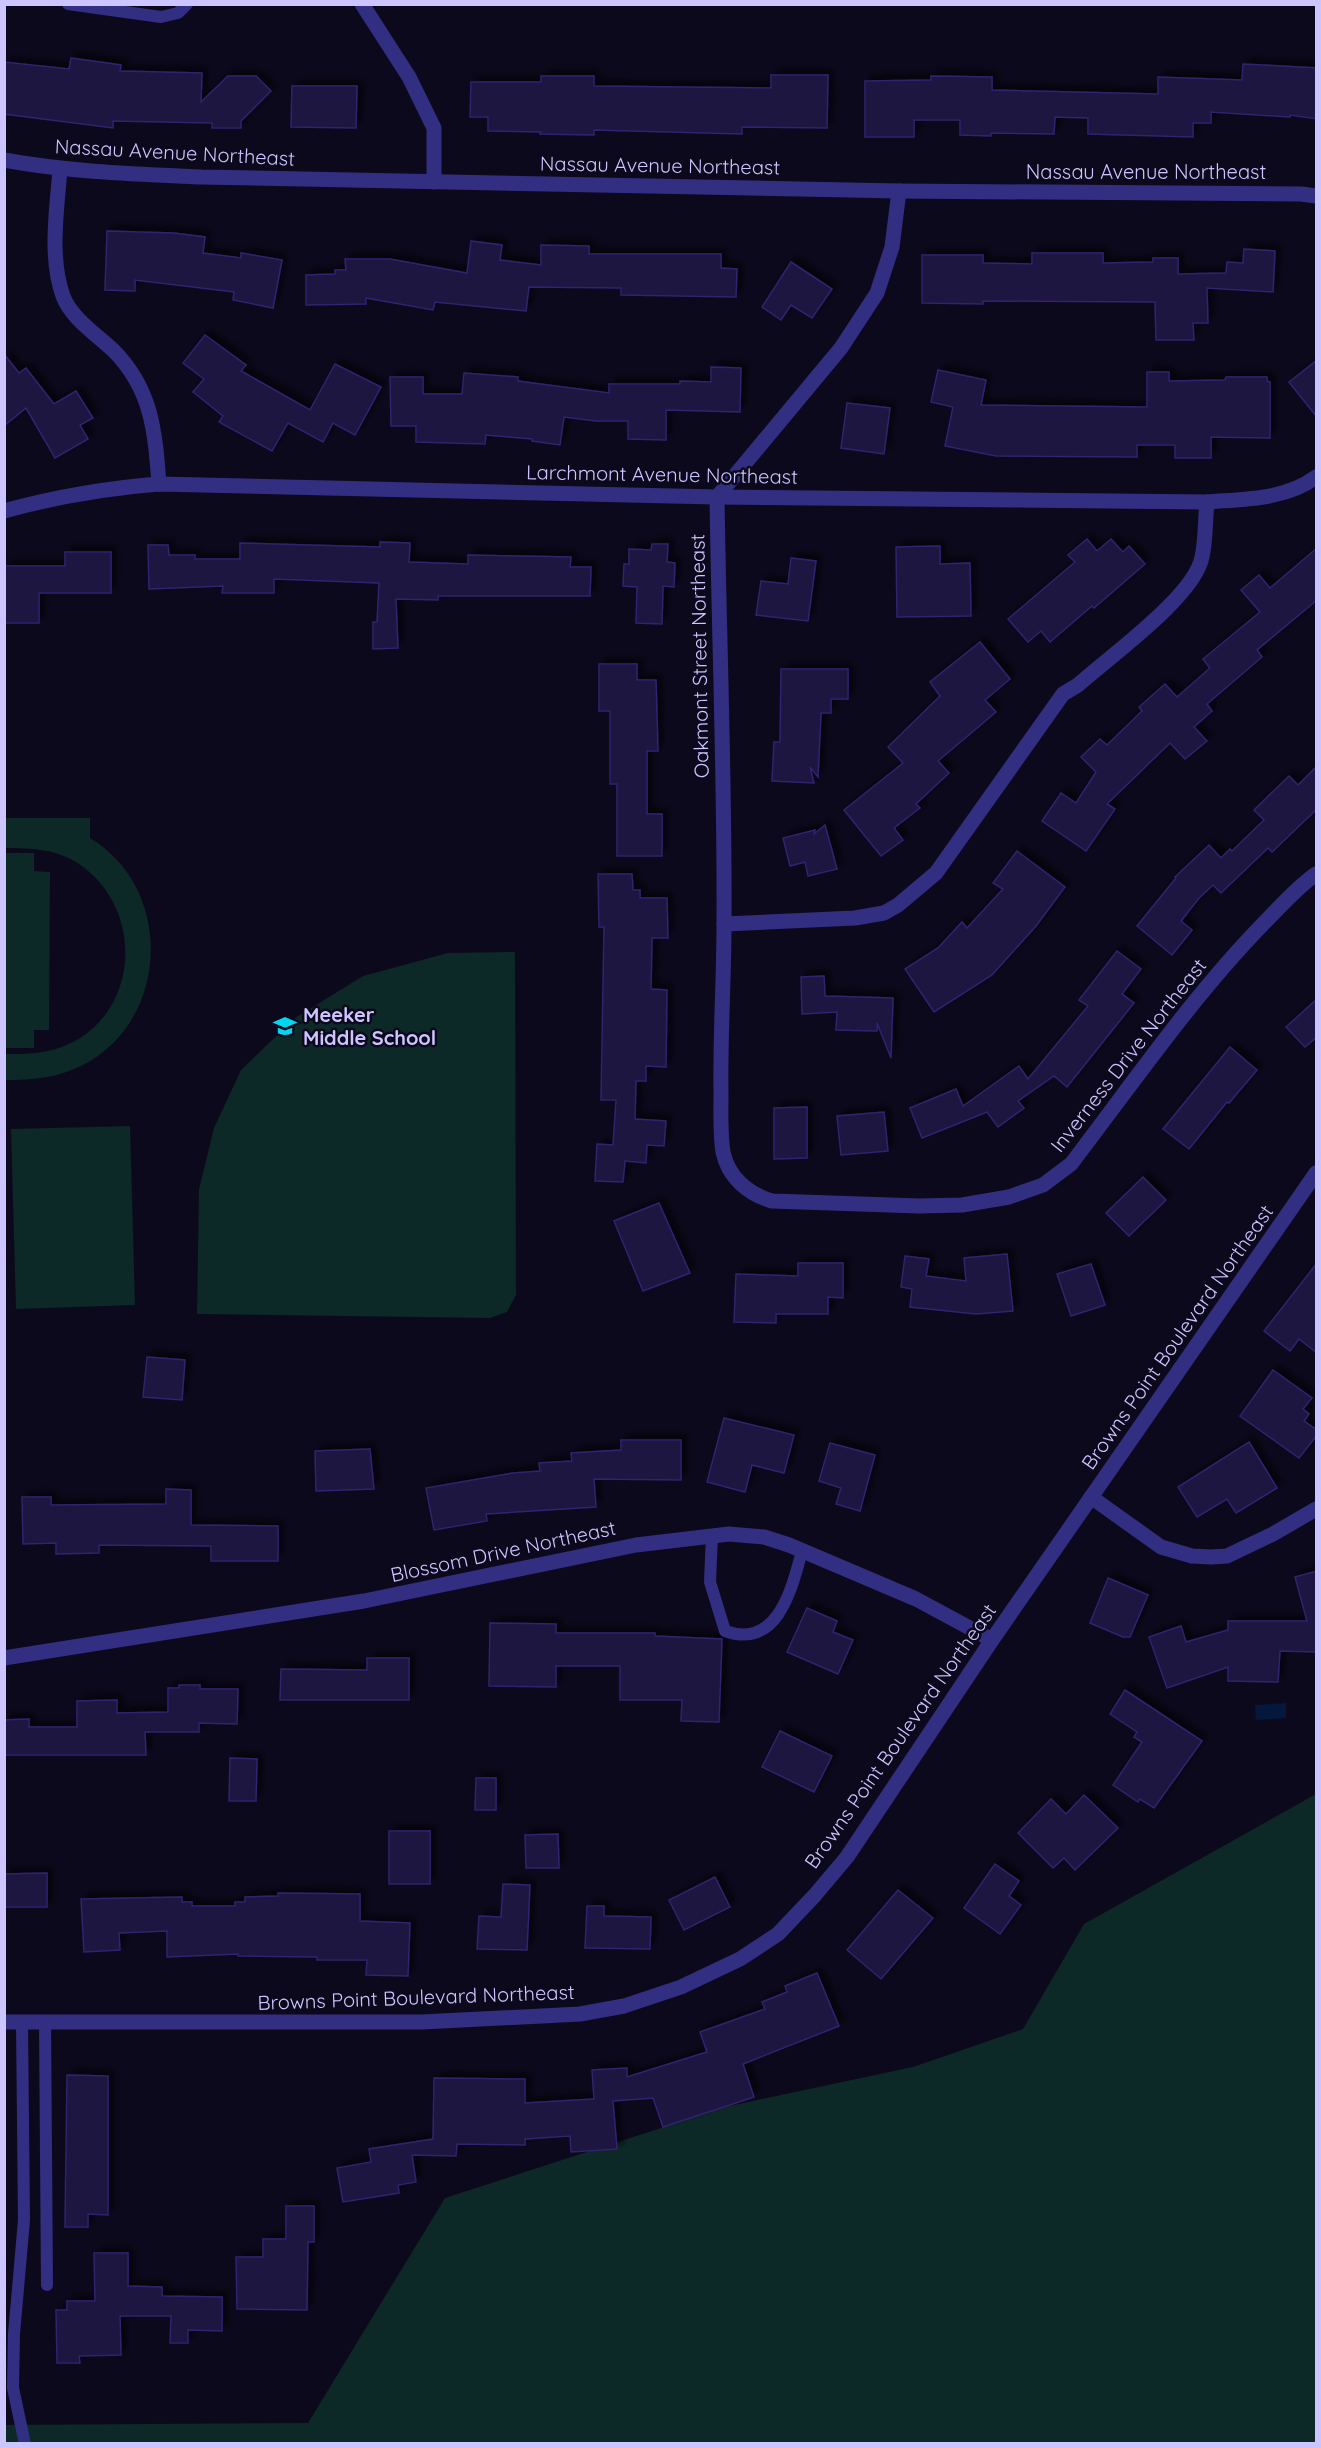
<svg xmlns="http://www.w3.org/2000/svg" width="1321" height="2448" font-family="Quicksand,sans-serif">
  <style>
    .green { fill: #0c2827 }
    .water { fill: #03183c }
    .building { fill: #1d1340; stroke: #32226f; stroke-width: 1.5; filter: url(#shadow) }
    .lines { fill: none; stroke-linecap: round; stroke-linejoin: round }
    .service { stroke: #322f82; stroke-width: 12 }
    .minor { stroke: #322f82; stroke-width: 15 }
    .tertiary { stroke: #322f82; stroke-width: 15 }
    .labels { text-anchor: middle; dominant-baseline: central; stroke-width: 5; stroke-linejoin: round; paint-order: stroke }
    .street-label { font-size: 20px; fill: #ccc5ff; stroke: #0d091d }
    .poi-label { font-size: 20px; font-weight: bold; fill: #ccc5ff; stroke: #0d091d; text-anchor: start }
  </style>
  <defs>
    <filter id="shadow"><feDropShadow dx="5.5" dy="-5.5" stdDeviation="3" flood-color="#0009"/></filter>
  </defs>
  <rect width="100%" height="100%" fill="#0d091d"/>
  <!-- green -->
  <g class="green">
    <path d="M 5,818 L 90,818 L 90,838 C 175,889 170,1022 81,1066 C 57,1078 31,1080 5,1080 L 5,1054 C 23,1054 41,1054 59,1048 C 140,1020 147,910 79,864 C 57,849 31,848 5,848 Z"/>
    <polygon points="5,853 34,853 34,871 50,872 49,1030 34,1030 34,1048 5,1048"/>
    <polygon points="515,952 516,1295 507,1312 490,1318 197,1314 199,1189 214,1128 241,1070 295,1018 363,976 448,953"/>
    <polygon points="130,1126 135,1305 16,1309 11,1129"/>
    <polygon points="1316,1794 1316,2443 5,2444 4,2425 308,2423 445,2198 729,2106 913,2067 1023,2029 1084,1924"/>
  </g>
  <!-- water -->
  <polygon class="water" points="1286,1703 1286,1718 1256,1720 1255,1705"/>
  <!-- building -->
  <g class="building">
    <polygon points="71,58 121,65 120,71 202,73 201,102 228,76 256,76 271,91 241,121 241,128 212,128 212,123 113,121 113,128 4,114 4,62 69,69"/>
    <polygon points="1243,64 1317,68 1317,119 1290,115 1290,117 1211,112 1211,123 1193,123 1193,137 1088,134 1088,118 1055,117 1054,134 991,133 991,136 960,135 960,120 914,120 914,137 865,137 865,81 931,80 931,76 992,77 992,90 1158,94 1158,77 1242,80"/>
    <polygon points="771,75 828,75 827,128 742,127 742,134 594,130 594,135 540,134 541,132 488,131 488,117 470,117 471,82 541,82 541,76 594,76 594,86 771,88"/>
    <polygon points="292,86 357,86 356,128 291,127"/>
    <polygon points="107,231 174,233 205,237 203,253 241,258 241,253 282,260 273,308 233,300 234,292 135,280 135,291 105,290"/>
    <polygon points="471,241 502,245 500,260 541,265 541,245 589,246 589,254 721,254 721,268 737,269 736,297 621,295 621,288 529,287 526,311 435,302 433,310 366,298 366,304 306,305 306,275 335,274 335,270 346,270 345,259 390,259 467,273"/>
    <polygon points="1244,249 1275,251 1273,292 1207,288 1208,323 1193,323 1194,340 1156,340 1155,302 983,301 983,304 922,303 922,255 983,255 983,263 1032,264 1032,253 1103,253 1103,263 1153,262 1153,258 1178,258 1178,274 1226,273 1227,262 1243,263"/>
    <polygon points="791,262 832,289 812,318 791,305 781,320 762,307"/>
    <polygon points="205,335 246,365 241,371 310,410 335,364 381,387 355,435 333,423 323,442 288,423 272,451 219,422 223,416 193,392 204,379 183,363"/>
    <polygon points="4,354 19,373 26,368 54,404 76,391 93,418 80,425 88,439 55,458 26,408 4,426"/>
    <polygon points="1317,360 1317,417 1289,382"/>
    <polygon points="711,367 741,368 740,412 666,410 666,440 628,439 628,421 596,421 564,417 560,445 532,441 532,439 486,435 485,444 416,442 416,426 391,426 390,377 423,377 423,394 462,394 464,373 518,377 518,381 609,393 609,384 680,384 680,381 711,382"/>
    <polygon points="938,370 986,380 981,405 1147,407 1147,372 1169,372 1169,381 1225,380 1226,377 1267,377 1267,381 1270,382 1270,438 1211,437 1211,458 1175,458 1175,445 1137,445 1137,457 996,456 945,446 953,407 931,402"/>
    <polygon points="847,403 890,408 884,454 841,448"/>
    <polygon points="1087,539 1097,551 1111,539 1123,552 1129,546 1145,564 1094,608 1092,606 1050,642 1041,631 1028,642 1008,619 1075,562 1068,555"/>
    <polygon points="380,542 410,543 409,562 468,564 468,555 571,557 570,567 591,567 590,596 438,596 438,600 396,599 398,648 373,649 373,622 377,622 379,583 274,579 274,593 222,593 223,586 149,589 148,545 168,545 169,555 195,555 195,559 240,559 240,543 380,547"/>
    <polygon points="652,544 668,544 667,562 675,563 674,587 663,586 662,624 636,623 637,587 623,586 624,564 629,564 629,549 651,550"/>
    <polygon points="940,546 940,564 970,563 971,616 897,617 896,547"/>
    <polygon points="1317,548 1317,600 1257,650 1262,657 1207,704 1212,711 1194,727 1207,741 1185,759 1170,743 1107,804 1115,809 1086,851 1042,821 1061,793 1076,803 1096,772 1081,757 1100,739 1107,745 1142,711 1139,707 1165,684 1177,697 1210,668 1203,659 1260,612 1241,590 1259,575 1270,588"/>
    <polygon points="65,552 111,552 111,593 39,593 39,623 4,623 4,566 65,566"/>
    <polygon points="791,558 816,561 808,621 756,615 761,581 788,584"/>
    <polygon points="980,642 1010,679 985,700 996,712 938,761 949,773 916,804 920,808 894,828 903,840 881,856 844,810 903,763 888,747 940,696 930,682"/>
    <polygon points="599,664 637,664 637,680 656,680 658,751 647,751 647,814 662,814 662,856 617,856 617,784 610,784 610,711 599,711"/>
    <polygon points="781,669 848,669 848,699 831,699 831,713 821,713 818,777 810,767 814,783 772,781 774,742 780,742"/>
    <polygon points="1317,766 1317,809 1272,852 1268,848 1221,893 1213,885 1199,898 1181,921 1192,930 1172,955 1137,926 1176,878 1175,877 1209,845 1221,858 1230,849 1232,851 1264,820 1254,810 1289,776 1298,785"/>
    <polygon points="825,825 837,869 808,876 805,862 790,866 783,838 815,830 814,834"/>
    <polygon points="1017,851 1065,887 1036,926 992,975 934,1012 905,969 938,948 962,922 967,928 1003,889 993,883"/>
    <polygon points="598,874 632,874 633,890 640,890 640,898 667,898 668,938 652,938 651,989 667,990 666,1067 646,1066 646,1081 636,1081 635,1119 666,1121 664,1146 647,1145 646,1163 625,1161 623,1182 595,1181 597,1144 613,1145 616,1100 601,1100 604,927 599,927"/>
    <polygon points="1117,951 1141,969 1122,994 1134,1003 1067,1087 1054,1076 1018,1101 1024,1108 998,1127 987,1112 922,1138 910,1108 956,1089 963,1106 1019,1066 1028,1079 1088,1006 1079,1000"/>
    <polygon points="824,976 825,996 893,998 891,1058 877,1023 877,1031 836,1030 837,1012 802,1014 801,977"/>
    <polygon points="1317,999 1317,1037 1305,1047 1286,1027"/>
    <polygon points="1230,1047 1257,1070 1229,1103 1227,1102 1189,1149 1163,1129"/>
    <polygon points="807,1107 807,1158 774,1159 774,1108"/>
    <polygon points="884,1112 888,1151 841,1155 837,1116"/>
    <polygon points="1143,1177 1166,1200 1129,1236 1106,1213"/>
    <polygon points="659,1203 690,1273 643,1291 614,1221"/>
    <polygon points="1007,1254 1013,1311 976,1314 910,1307 912,1289 901,1287 905,1256 929,1259 926,1276 966,1281 964,1258"/>
    <polygon points="798,1263 843,1263 843,1298 828,1297 828,1314 776,1314 776,1323 734,1322 736,1274 798,1276"/>
    <polygon points="1317,1263 1317,1353 1299,1339 1290,1351 1264,1331"/>
    <polygon points="1091,1264 1105,1305 1071,1316 1057,1274"/>
    <polygon points="147,1357 185,1360 182,1400 143,1397"/>
    <polygon points="1273,1370 1312,1398 1303,1409 1309,1414 1304,1421 1317,1430 1317,1435 1299,1458 1240,1416"/>
    <polygon points="724,1418 794,1435 784,1473 752,1465 745,1492 707,1482"/>
    <polygon points="621,1440 681,1440 681,1480 594,1479 596,1507 486,1514 487,1521 434,1530 426,1488 513,1473 540,1471 539,1463 572,1461 571,1453 621,1450"/>
    <polygon points="1249,1442 1277,1488 1236,1513 1227,1499 1197,1517 1178,1487"/>
    <polygon points="830,1443 875,1455 860,1511 836,1504 841,1488 819,1481"/>
    <polygon points="370,1449 374,1489 316,1491 315,1451"/>
    <polygon points="166,1489 191,1490 191,1525 278,1526 278,1561 211,1561 211,1546 99,1545 99,1553 56,1554 56,1543 23,1544 22,1497 51,1497 51,1505 166,1504"/>
    <polygon points="1317,1571 1317,1652 1280,1651 1278,1682 1228,1681 1228,1667 1167,1688 1149,1637 1181,1626 1186,1642 1228,1630 1228,1621 1307,1621 1295,1577"/>
    <polygon points="1108,1578 1148,1595 1130,1637 1123,1637 1090,1623"/>
    <polygon points="807,1608 837,1621 833,1632 853,1640 838,1674 787,1652"/>
    <polygon points="490,1623 556,1624 556,1633 655,1633 655,1636 722,1639 719,1722 681,1721 682,1700 620,1700 620,1666 556,1666 556,1687 489,1686"/>
    <polygon points="367,1658 409,1658 409,1700 280,1700 281,1669 367,1670"/>
    <polygon points="179,1685 200,1685 200,1689 238,1689 237,1724 199,1723 199,1732 145,1732 146,1755 4,1755 4,1720 29,1719 29,1727 77,1727 77,1701 117,1700 117,1713 168,1712 168,1688 179,1688"/>
    <polygon points="1125,1690 1202,1741 1154,1808 1140,1799 1138,1802 1113,1785 1142,1742 1134,1737 1137,1732 1110,1714"/>
    <polygon points="780,1731 832,1756 814,1792 762,1767"/>
    <polygon points="230,1758 257,1759 256,1801 229,1801"/>
    <polygon points="476,1778 496,1778 496,1810 475,1810"/>
    <polygon points="1084,1795 1118,1828 1075,1870 1064,1858 1053,1868 1018,1833 1051,1799 1066,1814"/>
    <rect x="389" y="1831" width="41" height="53"/>
    <polygon points="558,1834 559,1868 526,1868 525,1835"/>
    <polygon points="995,1864 1019,1881 1009,1896 1021,1905 1000,1934 964,1908"/>
    <polygon points="47,1873 47,1907 4,1907 4,1874"/>
    <polygon points="715,1877 730,1907 684,1930 669,1900"/>
    <polygon points="503,1884 530,1885 527,1950 477,1949 479,1916 501,1917"/>
    <polygon points="898,1890 933,1918 881,1979 847,1950"/>
    <polygon points="278,1893 360,1894 360,1921 410,1923 408,1976 366,1975 367,1960 317,1960 317,1957 238,1956 238,1954 167,1957 167,1931 119,1933 120,1950 84,1952 81,1899 182,1897 182,1902 192,1902 192,1906 235,1906 235,1902 245,1902 245,1897 278,1896"/>
    <polygon points="587,1906 604,1906 604,1916 651,1917 650,1949 585,1948"/>
    <polygon points="817,1973 839,2026 743,2064 754,2097 663,2127 653,2098 613,2101 617,2149 571,2152 570,2136 525,2139 525,2145 457,2144 456,2156 412,2155 416,2182 398,2185 399,2193 343,2202 337,2168 371,2162 369,2149 433,2139 434,2078 525,2079 525,2103 594,2099 592,2070 627,2068 627,2077 707,2052 700,2032 765,2009 762,2002 787,1992 785,1986"/>
    <polygon points="67,2075 108,2076 108,2215 88,2214 88,2227 65,2227"/>
    <polygon points="286,2206 314,2206 314,2242 308,2242 307,2310 237,2309 236,2257 263,2257 263,2239 286,2239"/>
    <polygon points="94,2253 128,2253 128,2286 162,2287 162,2296 222,2297 222,2331 188,2330 188,2343 170,2343 171,2316 120,2316 121,2355 79,2356 80,2363 57,2363 56,2310 67,2310 67,2301 95,2301"/>
  </g>
  <g class="lines">
    <!-- service -->
    <g class="service">
      <polyline points="68,4 161,17 178,13 187,4"/>
      <path d="M 712,1535 L 710,1582 L 725,1631 C 778,1650 792,1588 802,1551"/>
      <polyline points="22,2022 24,2220 14,2334 13,2388 25,2444"/>
      <polyline points="45,2022 47,2285"/>
    </g>
    <!-- minor -->
    <g class="minor">
      <polyline points="362,4 409,77 434,128 434,182"/>
      <path d="M 4,160 C 70,172 135,174 201,177 L 899,191 L 1301,194 L 1316,196"/>
      <path d="M 60,169 C 57,209 49,257 63,296 C 71,318 96,334 113,350 C 152,389 155,431 159,484"/>
      <path d="M 899,191 L 892,247 L 877,293 L 841,348 L 717,497 C 719,639 725,782 724,924 C 724,981 720,1037 721,1093 C 721,1112 720,1133 723,1152 C 728,1177 748,1194 772,1201 L 919,1206 L 962,1205 L 1009,1197 L 1043,1185 L 1071,1164 C 1133,1083 1192,997 1263,924 C 1280,907 1296,888 1316,874"/>
      <path d="M 4,511 C 55,497 107,488 159,484 L 717,497 L 1207,502 C 1244,499 1285,500 1316,477"/>
      <path d="M 724,924 L 855,918 L 884,913 L 898,905 L 936,873 L 1063,694 L 1078,685 C 1109,657 1195,596 1202,557 C 1206,539 1205,520 1207,502"/>
      <polyline points="1091,1497 1161,1547 1192,1556 1211,1557 1227,1556 1273,1534 1316,1509"/>
      <polyline points="4,1658 364,1601 636,1545 729,1534 764,1537 789,1545 916,1599 992,1640"/>
    </g>
    <!-- tertiary -->
    <polyline class="tertiary" points="4,2022 422,2022 580,2014 624,2006 681,1987 740,1959 778,1934 815,1895 847,1857 992,1640 1316,1173"/>
  </g>
  <!-- icons -->
  <defs>
    <g id="school-bare" transform="scale(1.8)"><path d="M0-5L7-2L0 1L-7-2ZM-4 1L0 2.5L4 1V4Q0 6-4 4Z" fill="#00d7f0" stroke="#0d091d" stroke-width="2.5" paint-order="stroke"/></g>
  </defs>
  <g fill-rule="evenodd">
    <use href="#school-bare" x="285" y="1026"/>
  </g>
  <g class="labels">
    <!-- street labels -->
    <g class="street-label">
      <text transform="translate(175 152) rotate(3)">Nassau Avenue Northeast</text>
      <text transform="translate(660 165) rotate(1)">Nassau Avenue Northeast</text>
      <text x="1146" y="171">Nassau Avenue Northeast</text>
      <text transform="translate(662 474) rotate(1)">Larchmont Avenue Northeast</text>
      <text transform="translate(699 656) rotate(-91)">Oakmont Street Northeast</text>
      <text transform="translate(1128 1055) rotate(-52)">Inverness Drive Northeast</text>
      <text transform="translate(1177 1337) rotate(-55)">Browns Point Boulevard Northeast</text>
      <text transform="translate(503 1551) rotate(-12)">Blossom Drive Northeast</text>
      <text transform="translate(900 1736) rotate(-55)">Browns Point Boulevard Northeast</text>
      <text transform="translate(416 1997) rotate(-2)">Browns Point Boulevard Northeast</text>
    </g>
    <!-- poi labels -->
    <g class="poi-label">
      <text x="303" y="1014">Meeker<tspan x="303" dy="23">Middle School</tspan></text>
    </g>
  </g>
  <!-- border -->
  <rect width="1321" height="2448" fill="none" stroke="#ccc5ff" stroke-width="12"/>
</svg>
